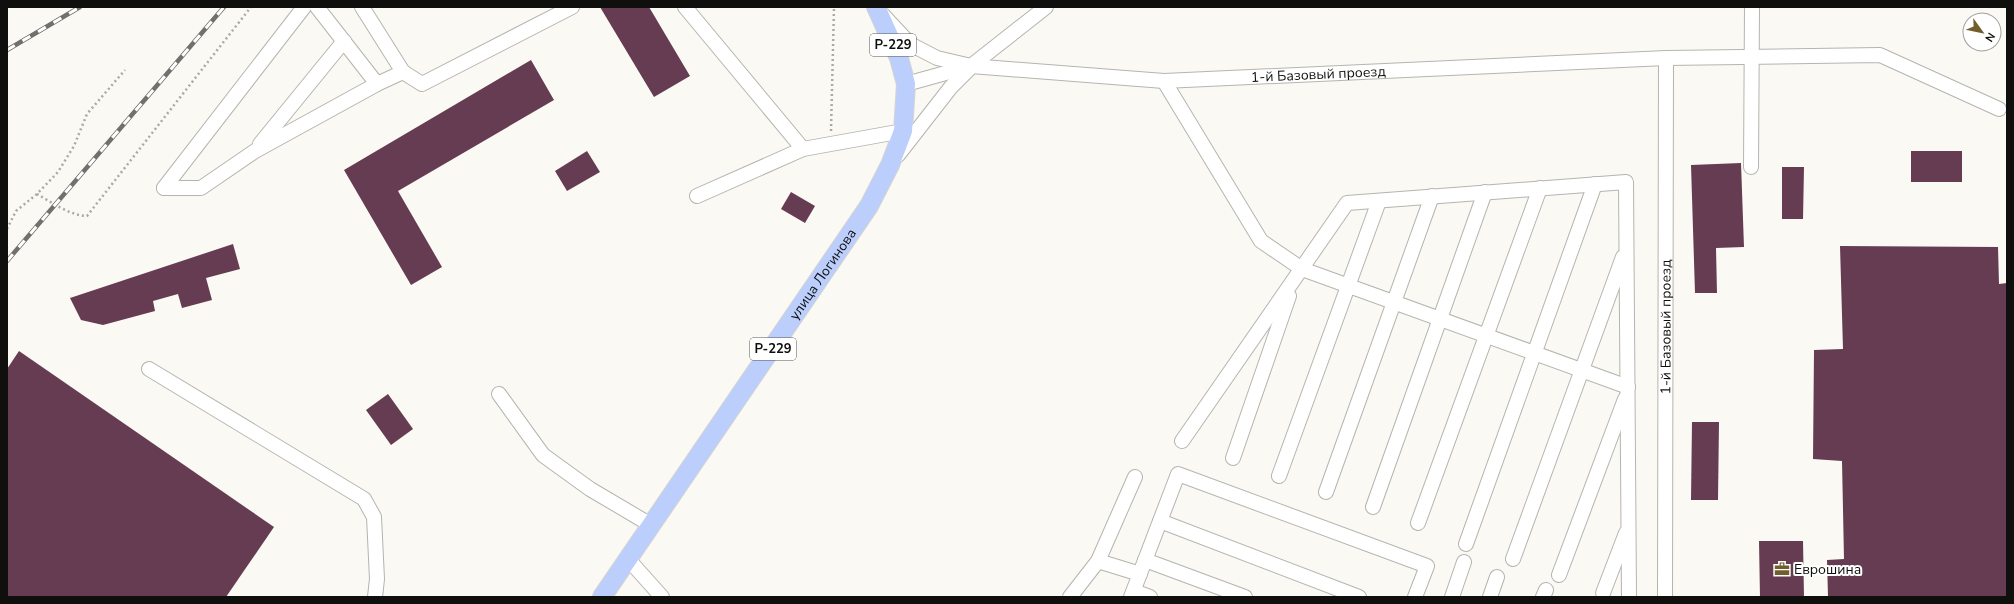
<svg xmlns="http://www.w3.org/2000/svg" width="2014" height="604" font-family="'Nunito Sans',sans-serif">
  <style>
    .building { fill: #653c51 }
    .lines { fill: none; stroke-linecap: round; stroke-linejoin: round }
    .minor-casing { stroke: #b6b4b0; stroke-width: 16 }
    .major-casing { stroke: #d4d4d3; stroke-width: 20 }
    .path { stroke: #aaa9a5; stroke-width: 2.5; stroke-dasharray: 2 3; stroke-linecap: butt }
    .minor { stroke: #fff; stroke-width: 14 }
    .major { stroke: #bbcefc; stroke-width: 18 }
    .rail-casing { stroke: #71706c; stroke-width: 4.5 }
    .rail { stroke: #fff; stroke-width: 3; stroke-dasharray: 9; stroke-linecap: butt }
    .labels { text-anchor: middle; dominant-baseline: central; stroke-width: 4; stroke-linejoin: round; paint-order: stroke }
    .shield { fill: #fff; stroke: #575756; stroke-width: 1 }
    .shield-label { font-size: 13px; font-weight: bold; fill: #0f0f0d }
    .street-label { font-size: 14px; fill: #0f0f0d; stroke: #fff }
    .poi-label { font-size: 14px; fill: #0f0f0d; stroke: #fff; text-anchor: start }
  </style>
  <rect width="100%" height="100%" fill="#fbf9f4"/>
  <!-- building -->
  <g class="building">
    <polygon points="600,7 649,7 690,76 654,97"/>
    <polygon points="531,60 554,100 398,191 442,267 411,285 344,170"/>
    <polygon points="587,151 600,172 567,191 555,171"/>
    <rect x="1911" y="151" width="51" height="31"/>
    <polygon points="1741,163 1744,247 1716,248 1717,293 1695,293 1691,165"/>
    <polygon points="1782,167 1804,167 1803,219 1782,219"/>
    <polygon points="791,192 815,206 805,223 781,209"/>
    <polygon points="233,244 240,269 206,278 212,300 182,308 178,294 153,301 155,311 103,325 81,320 70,298"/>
    <polygon points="1840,246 1998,247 1999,284 2007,283 2007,597 1828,597 1827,560 1844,559 1842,461 1813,459 1814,350 1843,349"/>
    <polygon points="19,351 274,527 226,597 7,597 7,369"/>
    <polygon points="388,394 413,429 391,445 366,410"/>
    <polygon points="1692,422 1719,422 1718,500 1691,500"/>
    <polygon points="1759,541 1803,541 1804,597 1760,597"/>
  </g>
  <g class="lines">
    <!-- minor casing -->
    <g class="minor-casing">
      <g id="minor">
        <polyline points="317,7 377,84 403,72 362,7"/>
        <polyline points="685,7 803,149 697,196"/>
        <path id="s1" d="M 883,15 L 910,44 L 937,58 L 971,66 L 1164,81 L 1666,58 L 1880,55 L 1999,109"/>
        <polyline points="403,72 422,84 572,7"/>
        <polyline points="1164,81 1261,241 1302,269 1628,387"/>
        <polyline points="906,84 971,66 1046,7"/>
        <polyline points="260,144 344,41"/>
        <polyline points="803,149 903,131"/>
        <polyline points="898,155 951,87 970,68"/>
        <polyline points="1751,167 1752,7"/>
        <polyline points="164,188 201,188 255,151 377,84"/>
        <polyline points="164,188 304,7"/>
        <polyline points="149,369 364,499 374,517 377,579 375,597"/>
        <polyline points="499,394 543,455 590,489 651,525"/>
        <polyline points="1182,441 1347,203 1626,182 1629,597"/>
        <polyline points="1233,458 1289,296"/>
        <polyline points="1279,476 1379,201"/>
        <polyline points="1326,492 1432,196"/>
        <polyline points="1373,507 1485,192"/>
        <polyline points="1160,521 1359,597"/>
        <polyline points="1418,523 1540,188"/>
        <polyline points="1466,544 1595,184"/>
        <polyline points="628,559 662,597"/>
        <polyline points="1513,559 1623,257"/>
        <polyline points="1145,560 1245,597"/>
        <polyline points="1098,561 1140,574"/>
        <polyline points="1559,575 1625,399"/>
        <polyline points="1134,591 1150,597"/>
        <polyline points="1603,593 1626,533"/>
        <polyline points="1070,597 1098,561 1135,477"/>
        <polyline points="1131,597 1178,474 1427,566 1415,597"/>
        <polyline points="1452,597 1464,562"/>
        <polyline points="1490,597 1497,577"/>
        <polyline points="1543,597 1546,590"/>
        <path id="s2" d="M 1665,597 L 1666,58"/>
      </g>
    </g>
    <!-- major casing -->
    <g class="major-casing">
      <g id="major">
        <path id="s3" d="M 602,597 L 869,206 L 890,165 L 903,131 L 906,84 L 899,58 L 876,7"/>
      </g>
    </g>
    <!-- path -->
    <g class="path">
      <polyline points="831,131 834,7"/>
      <path d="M 37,194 C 51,202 71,216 87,216 L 251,7"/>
      <polyline points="7,229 16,211 37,194 58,172 74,146 87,114 125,70"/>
    </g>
    <!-- minor -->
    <use href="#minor" class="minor"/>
    <!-- major -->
    <use href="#major" class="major"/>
    <!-- rail casing -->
    <g class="rail-casing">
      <g id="rail">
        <polyline points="7,50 80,7"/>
        <polyline points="7,261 224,7"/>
      </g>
    </g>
    <!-- rail -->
    <use href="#rail" class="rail"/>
  </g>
  <!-- icons -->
  <defs>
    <g id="office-bare" transform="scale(1.2)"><path d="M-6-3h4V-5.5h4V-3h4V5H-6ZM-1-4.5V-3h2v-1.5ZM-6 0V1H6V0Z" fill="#705e2d" stroke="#fff" stroke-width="2.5" paint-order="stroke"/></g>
  </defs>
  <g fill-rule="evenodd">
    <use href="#office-bare" x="1782" y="569"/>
  </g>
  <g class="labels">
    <!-- shield labels -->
    <g class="shield">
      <rect x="870" y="34" width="46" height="22" rx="3"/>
      <rect x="750" y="338" width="46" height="22" rx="3"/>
    </g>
    <g class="shield-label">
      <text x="893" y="45">Р-229</text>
      <text x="773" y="349">Р-229</text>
    </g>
    <!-- street labels -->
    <g class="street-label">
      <text stroke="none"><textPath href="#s1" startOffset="453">1-й Базовый проезд</textPath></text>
      <text stroke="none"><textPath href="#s3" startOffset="391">улица Логинова</textPath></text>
      <text stroke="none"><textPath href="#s2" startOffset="270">1-й Базовый проезд</textPath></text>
    </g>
    <!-- poi labels -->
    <g class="poi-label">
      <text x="1794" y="569">Еврошина</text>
    </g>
  </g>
  <!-- border -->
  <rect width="2014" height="604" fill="none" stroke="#0f0f0d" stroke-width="16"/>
  <!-- north arrow -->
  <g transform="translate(1982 32) rotate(123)"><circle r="19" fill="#ffffff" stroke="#9f9f9e"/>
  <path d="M0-3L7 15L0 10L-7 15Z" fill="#705e2d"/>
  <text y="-6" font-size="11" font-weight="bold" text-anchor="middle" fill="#0f0f0d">N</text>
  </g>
</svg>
